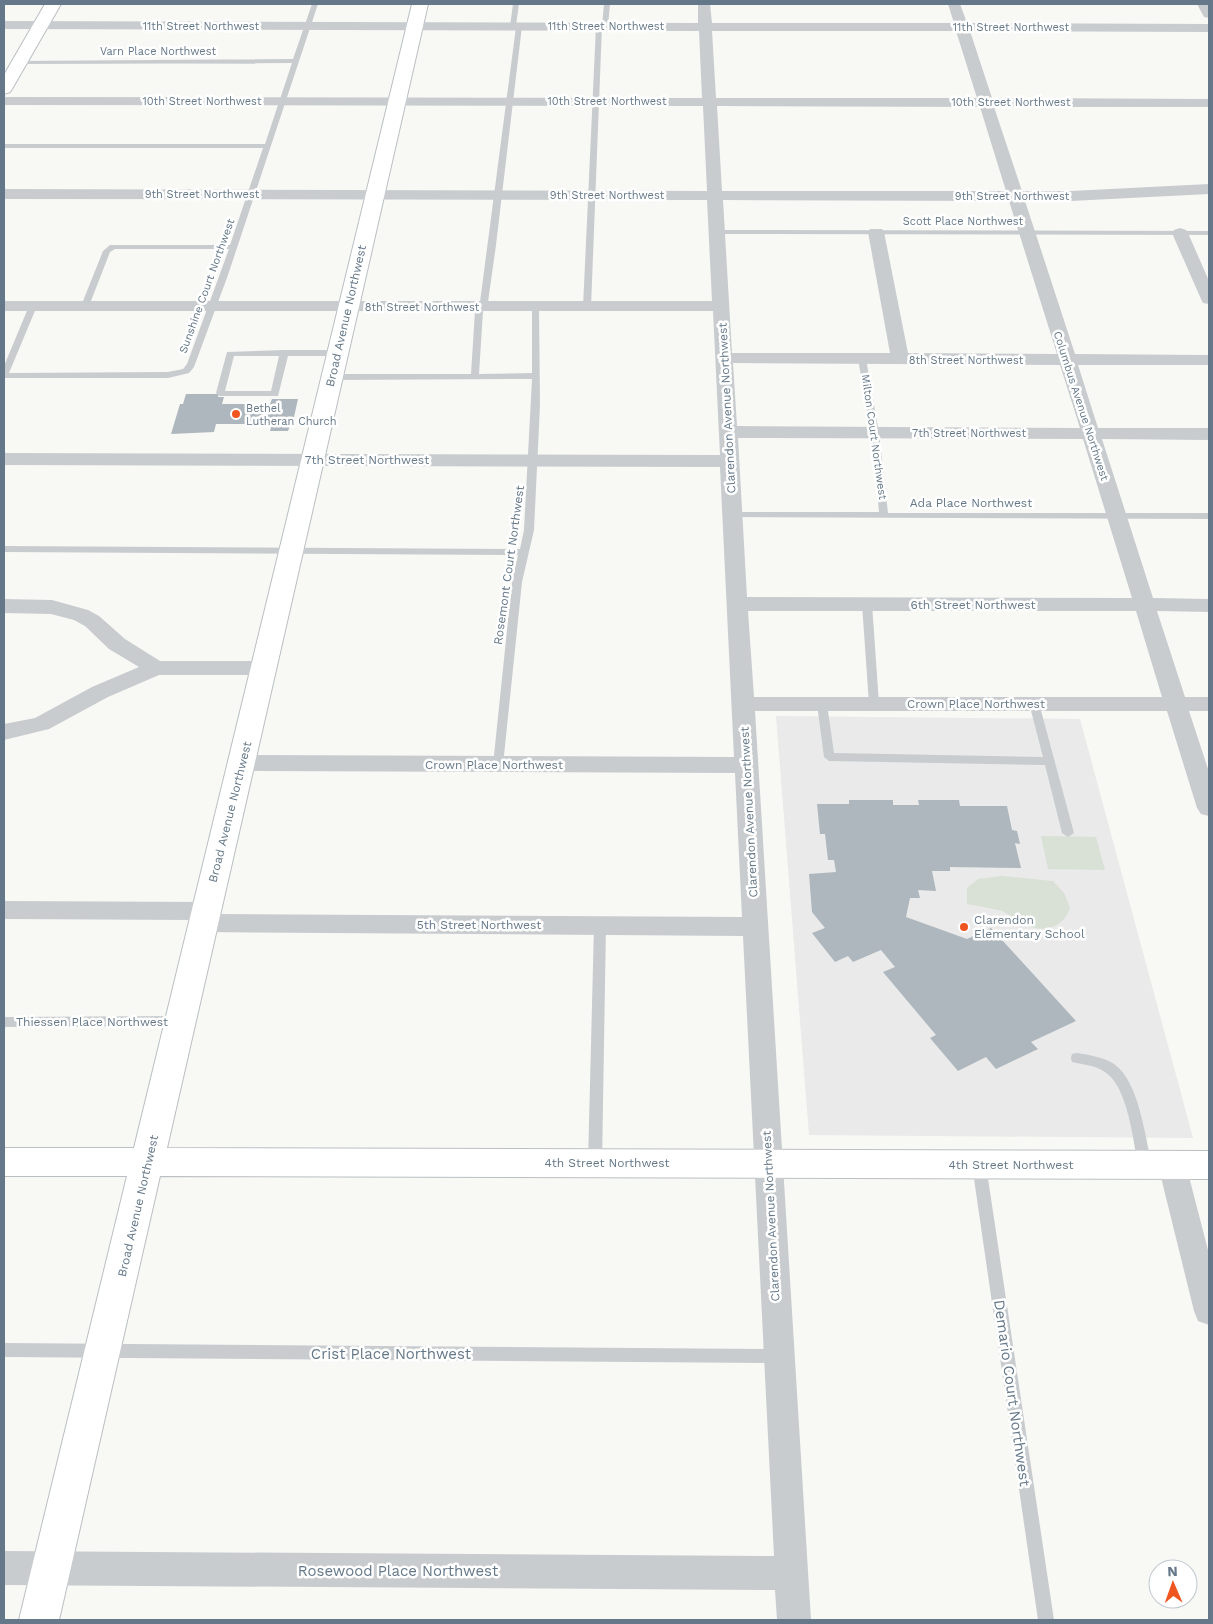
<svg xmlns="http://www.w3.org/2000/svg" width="1213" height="1624" font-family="'Work Sans',sans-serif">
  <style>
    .built { fill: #e9eae9 }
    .green { fill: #d9e1d6 }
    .building { fill: #aeb7bd }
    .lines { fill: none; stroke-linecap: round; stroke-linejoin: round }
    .secondary-casing { stroke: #babfc4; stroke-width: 2 }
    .lane { fill: #c8cccf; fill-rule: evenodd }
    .street { fill: #c8cccf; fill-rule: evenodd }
    .secondary { fill: #fff; fill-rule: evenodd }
    .poi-dot { fill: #ef551e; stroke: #fff; stroke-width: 2 }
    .labels { text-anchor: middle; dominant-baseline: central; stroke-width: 5; stroke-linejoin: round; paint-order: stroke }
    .far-street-label { font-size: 11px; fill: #657889; stroke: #fff }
    .far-poi-label { font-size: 11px; fill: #657889; stroke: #fff; text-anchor: start }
    .street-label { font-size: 12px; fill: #657889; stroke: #fff }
    .poi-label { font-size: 12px; fill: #657889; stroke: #fff; text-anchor: start }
    .near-street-label { font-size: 15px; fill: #657889; stroke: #fff }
  </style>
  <rect width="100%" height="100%" fill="#f8f8f5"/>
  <!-- built -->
  <polygon class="built" points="776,716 1080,719 1193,1138 809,1135"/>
  <!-- green -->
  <g class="green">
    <polygon points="1041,836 1096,837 1105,870 1048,869"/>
    <path d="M 1002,876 L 1053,881 L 1064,893 L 1070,908 C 1062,930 1042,933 1022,924 C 1014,921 1010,914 1002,911 C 991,908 978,906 967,904 L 967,888 L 978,879 Z"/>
  </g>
  <!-- building -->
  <g class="building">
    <polygon points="186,394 219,394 218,397 224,397 222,404 270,404 272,399 298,399 292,426 290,426 288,431 270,431 272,424 216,424 214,432 171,434 180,404 183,404"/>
    <polygon points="849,800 893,800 893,805 919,805 918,800 959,800 960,806 1007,806 1012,830 1017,831 1020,844 1015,843 1021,868 950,867 950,871 932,871 936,891 918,890 920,898 910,898 906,917 967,939 991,928 1076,1021 1031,1042 1038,1049 996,1069 986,1057 958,1071 930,1038 936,1035 883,972 895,967 881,950 853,962 848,956 835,962 812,933 825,928 812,912 809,874 836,872 834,860 828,860 825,834 820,834 817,804 849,804"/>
  </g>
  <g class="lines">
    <!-- secondary casing -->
    <g class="secondary-casing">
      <g id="secondary">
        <polygon points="45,4 61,4 12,89 10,92 4,94 4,75"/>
        <polygon points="412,4 428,4 167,1148 1209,1151 1209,1179 160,1176 59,1620 19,1620 127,1176 4,1176 4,1148 134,1148"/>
      </g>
    </g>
    <!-- lane -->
    <g class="lane">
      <polygon points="312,4 318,4 228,275 194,367 189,373 168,378 4,378 4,366 29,306 33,304 37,306 9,373 168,372 183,369 187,364 229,249 115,249 110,252 89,306 85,308 81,306 103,251 110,245 230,245 263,148 4,148 4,144 265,144 292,63 19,64 16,62 17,61 293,59"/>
      <polygon points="513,4 519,4 516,25 519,24 522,26 496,245 488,302 483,311 479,374 532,373 532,307 539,305 540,405 534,530 522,582 503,765 498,769 493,765 512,582 518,555 4,552 4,546 520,549 524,530 532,379 332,380 328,377 332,374 471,374 475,311 480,302 516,27 513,28 510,26"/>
      <polygon points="604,4 610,4 608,26 605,28 602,26 591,307 587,309 583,307 596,26 599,24 602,26"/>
      <polygon points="714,230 1209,231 1209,235 717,234 714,234"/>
      <path d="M 284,350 L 338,350 L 342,353 L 338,356 L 288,356 L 278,396 L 220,396 L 216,393 L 227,352 ZM 234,356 L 279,356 L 271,391 L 225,391 Z"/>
      <polygon points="862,356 866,359 879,433 888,513 1209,513 1209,519 730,517 730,513 733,512 879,512 871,433 858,359"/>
      <polygon points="867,601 872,604 879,704 874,708 869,704 862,604"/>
      <polygon points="1034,699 1039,703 1074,833 1068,837 1062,833 1045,765 829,761 824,757 817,704 822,700 827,704 834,753 1043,757 1029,703"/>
      <polygon points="600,921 604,923 606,926 602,1163 600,1167 595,1169 590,1167 588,1163 594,926 596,923"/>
      <polygon points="178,1016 182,1017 184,1021 182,1025 178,1026 4,1027 4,1017"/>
      <path d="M 1077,1053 C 1089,1055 1103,1057 1114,1064 C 1139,1081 1145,1137 1152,1165 L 1150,1169 L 1145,1171 L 1140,1169 L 1138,1165 C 1133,1140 1128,1087 1105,1072 C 1095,1065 1084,1065 1072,1062 L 1071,1058 L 1072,1054 Z"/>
      <polygon points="979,1159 984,1161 986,1165 1054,1620 1038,1620 972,1165 974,1161"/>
      <polygon points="4,1343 779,1349 784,1351 786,1356 784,1361 779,1363 4,1357"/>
    </g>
    <!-- street -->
    <g class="street">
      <path d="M 698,4 L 710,4 L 712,23 L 954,23 L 948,4 L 960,4 L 967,23 L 1209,24 L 1209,32 L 970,31 L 992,98 L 1209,99 L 1209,107 L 994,107 L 1022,191 L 1071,191 L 1209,184 L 1209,194 L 1071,201 L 1025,201 L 1075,354 L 1209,355 L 1209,365 L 1078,365 L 1098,428 L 1209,428 L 1209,440 L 1102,439 L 1153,598 L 1209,599 L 1209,612 L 1157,611 L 1185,697 L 1209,697 L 1209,711 L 1189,711 L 1209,772 L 1209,816 L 1201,814 L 1197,808 L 1167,711 L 755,711 L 811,1620 L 777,1620 L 775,1590 L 4,1585 L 4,1551 L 774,1556 L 743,936 L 203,932 L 194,930 L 190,923 L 192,920 L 4,919 L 4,901 L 206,902 L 215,904 L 219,911 L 217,914 L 742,917 L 735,773 L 242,771 L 234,769 L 230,763 L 234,757 L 242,755 L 734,757 L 720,467 L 4,465 L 4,453 L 720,455 L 713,311 L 4,311 L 4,301 L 712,301 L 707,200 L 4,199 L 4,189 L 707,191 L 703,106 L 4,105 L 4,97 L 702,98 L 699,31 L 4,29 L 4,21 L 698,23 ZM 712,31 L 956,31 L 977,98 L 716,98 ZM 717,106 L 980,107 L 1006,191 L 722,191 ZM 723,200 L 1009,201 L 1057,354 L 908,353 L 884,232 L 882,229 L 870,229 L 868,232 L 890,353 L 732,353 ZM 733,363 L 1060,365 L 1080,428 L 737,426 ZM 738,438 L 1083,439 L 1132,598 L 747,597 ZM 748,611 L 1136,611 L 1162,697 L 754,697 Z"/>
      <polygon points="1197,4 1209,4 1209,18 1204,17"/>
      <polygon points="1180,228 1186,230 1188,233 1209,281 1209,304 1203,303 1201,299 1172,233 1174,230"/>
      <polygon points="4,599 52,600 88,610 99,616 125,639 160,661 263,661 271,663 274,668 271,673 263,675 159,675 108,697 49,729 4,740 4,724 35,718 92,687 139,667 109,649 85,626 74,620 51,614 4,613"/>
      <polygon points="1172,1153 1182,1156 1186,1165 1209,1254 1209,1325 1198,1321 1194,1311 1158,1165 1162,1156"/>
    </g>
    <!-- secondary -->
    <use href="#secondary" class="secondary"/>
  </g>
  <!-- markers -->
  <g class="poi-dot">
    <circle cx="236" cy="414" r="5"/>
    <circle cx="964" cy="927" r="5"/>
  </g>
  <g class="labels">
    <!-- far-street labels -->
    <g class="far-street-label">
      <text x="201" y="26">11th Street Northwest</text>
      <text x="606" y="26">11th Street Northwest</text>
      <text x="1011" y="27">11th Street Northwest</text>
      <text x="158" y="51">Varn Place Northwest</text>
      <text x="202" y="101">10th Street Northwest</text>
      <text x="607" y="101">10th Street Northwest</text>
      <text x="1011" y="102">10th Street Northwest</text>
      <text x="202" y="194">9th Street Northwest</text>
      <text x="607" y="195">9th Street Northwest</text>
      <text x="1012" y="196">9th Street Northwest</text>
      <text x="963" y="221">Scott Place Northwest</text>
      <text transform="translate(207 286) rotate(-70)">Sunshine Court Northwest</text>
      <text x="422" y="307">8th Street Northwest</text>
      <text x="966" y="360">8th Street Northwest</text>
      <text transform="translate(1081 406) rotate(72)">Columbus Avenue Northwest</text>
      <text x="969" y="433">7th Street Northwest</text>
      <text transform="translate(874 437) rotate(82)">Milton Court Northwest</text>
    </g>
    <!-- far-poi labels -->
    <g class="far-poi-label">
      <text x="246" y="408">Bethel<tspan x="246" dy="13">Lutheran Church</tspan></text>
    </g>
    <!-- street labels -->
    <g class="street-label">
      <text transform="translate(346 316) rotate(-77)">Broad Avenue Northwest</text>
      <text transform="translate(727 408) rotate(-93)">Clarendon Avenue Northwest</text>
      <text x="367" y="460">7th Street Northwest</text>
      <text x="971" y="503">Ada Place Northwest</text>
      <text transform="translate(509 565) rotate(-82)">Rosemont Court Northwest</text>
      <text x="973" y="605">6th Street Northwest</text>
      <text x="976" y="704">Crown Place Northwest</text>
      <text x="494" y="765">Crown Place Northwest</text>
      <text transform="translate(230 812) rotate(-76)">Broad Avenue Northwest</text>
      <text transform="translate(749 812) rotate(-93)">Clarendon Avenue Northwest</text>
      <text x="479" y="925">5th Street Northwest</text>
      <text x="92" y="1022">Thiessen Place Northwest</text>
      <text x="607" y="1163">4th Street Northwest</text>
      <text x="1011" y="1165">4th Street Northwest</text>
      <text transform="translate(138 1206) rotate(-77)">Broad Avenue Northwest</text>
      <text transform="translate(771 1216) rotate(-93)">Clarendon Avenue Northwest</text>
    </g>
    <!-- poi labels -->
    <g class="poi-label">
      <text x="974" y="920">Clarendon<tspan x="974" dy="14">Elementary School</tspan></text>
    </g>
    <!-- near-street labels -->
    <g class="near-street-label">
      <text x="391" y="1354">Crist Place Northwest</text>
      <text transform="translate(1012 1393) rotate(82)">Demario Court Northwest</text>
      <text x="398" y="1571">Rosewood Place Northwest</text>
    </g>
  </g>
  <!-- border -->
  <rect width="1213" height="1624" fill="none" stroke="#657889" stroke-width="10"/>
  <!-- north arrow -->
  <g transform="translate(1173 1584) rotate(358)"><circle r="24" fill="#ffffff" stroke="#c1c9d0"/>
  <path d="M0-4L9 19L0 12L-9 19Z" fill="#ef551e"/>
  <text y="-8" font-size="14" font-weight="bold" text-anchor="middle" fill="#657889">N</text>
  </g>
</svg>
